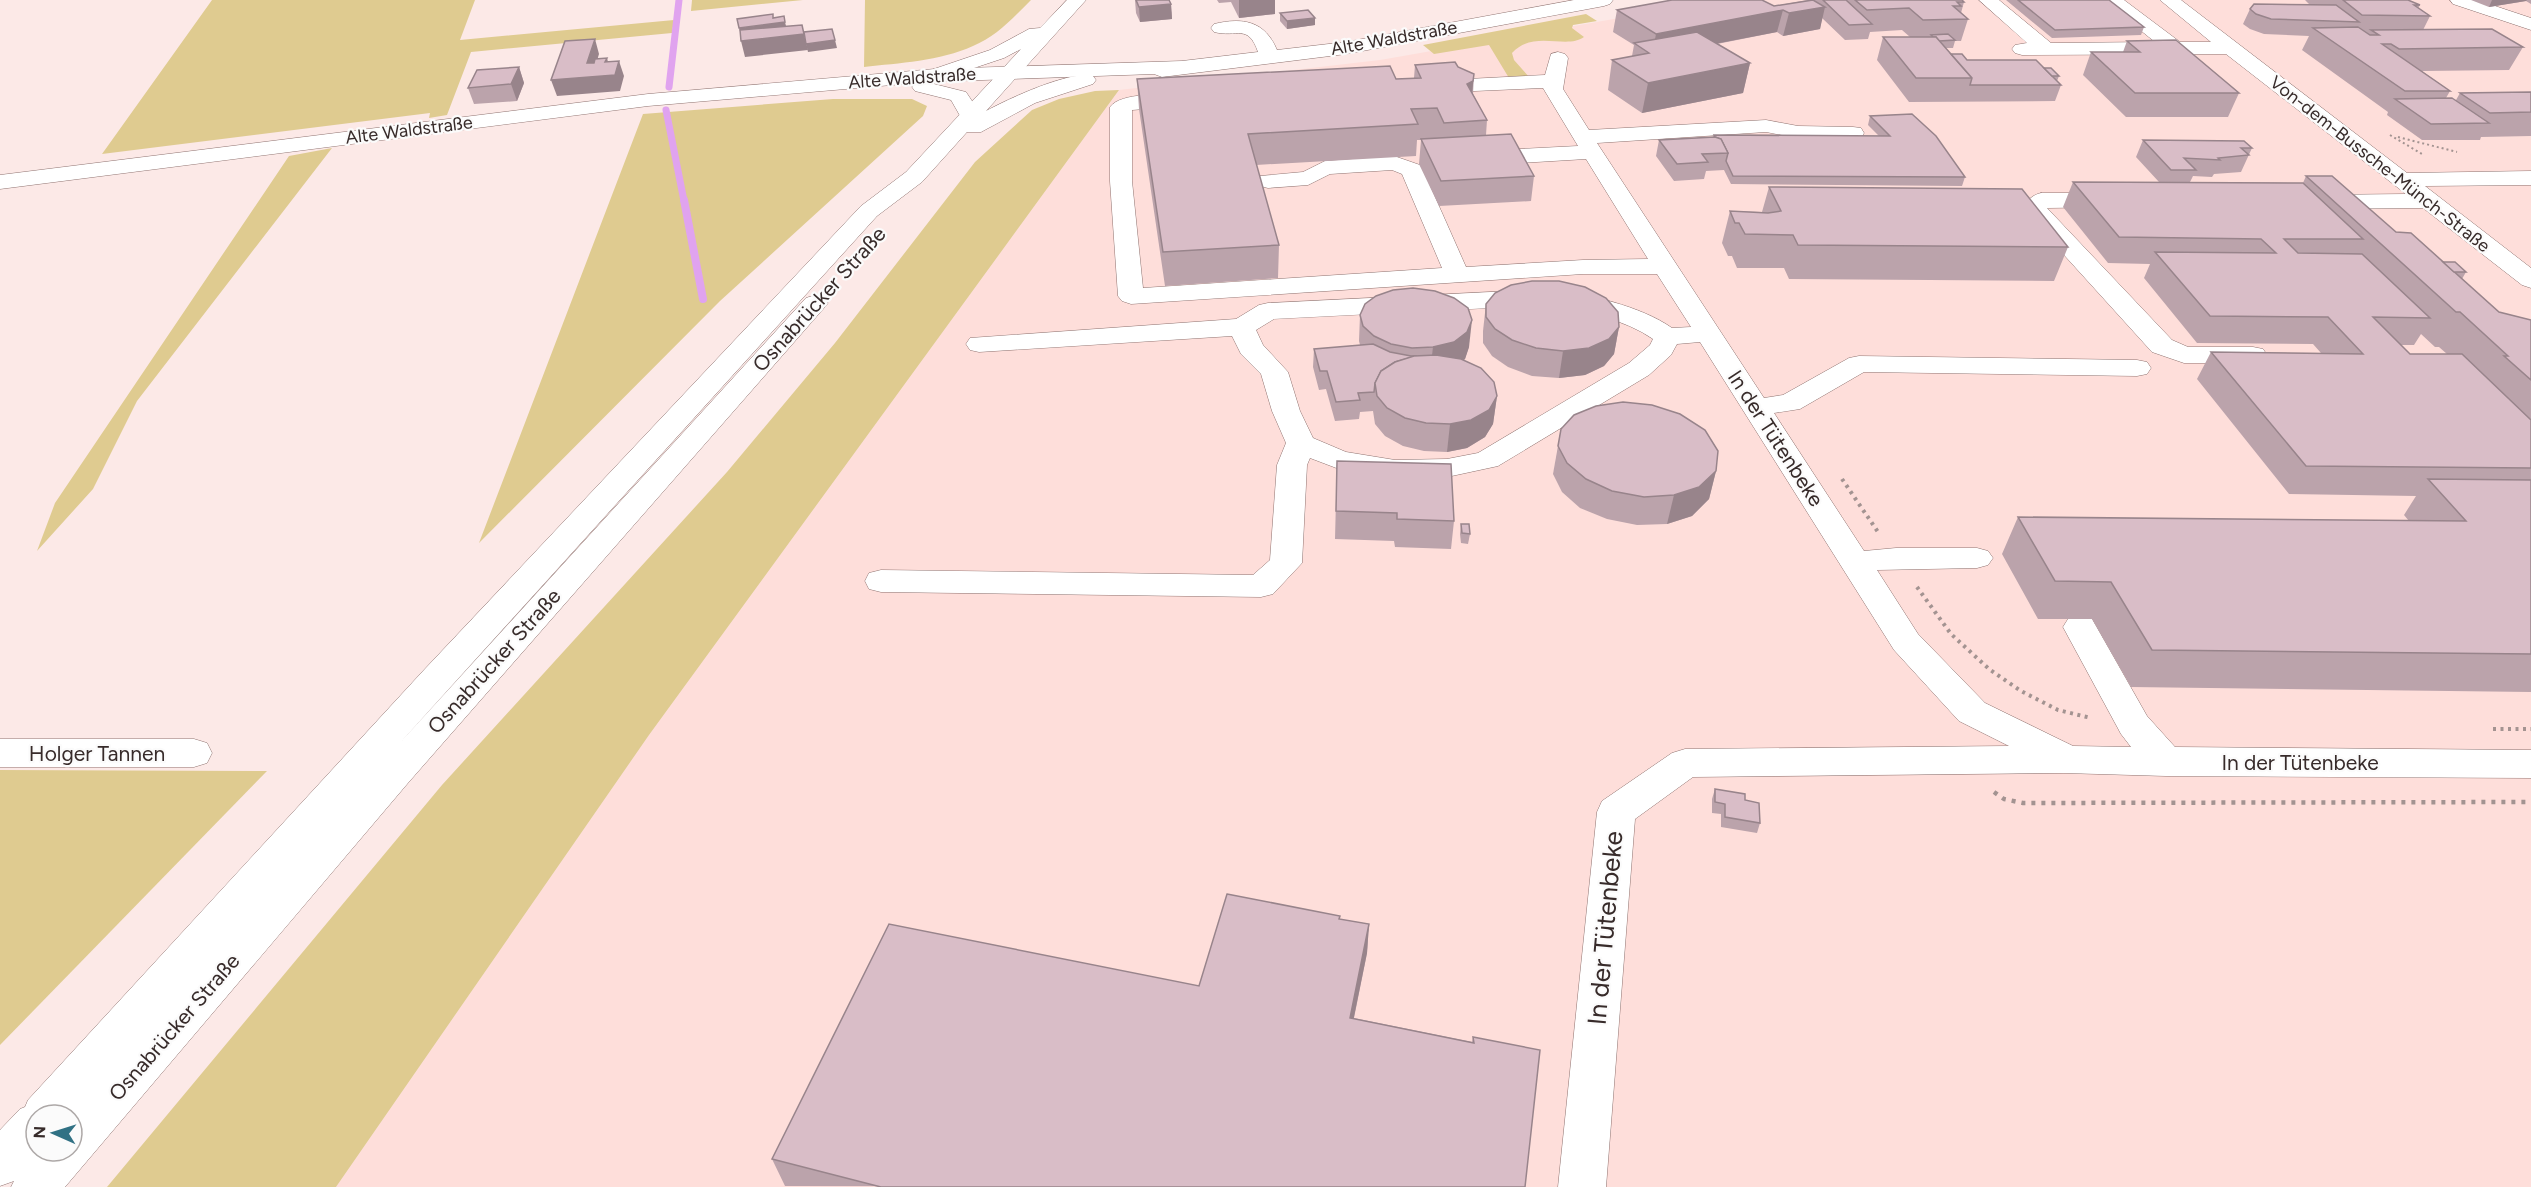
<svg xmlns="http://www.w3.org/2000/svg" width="2531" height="1187" font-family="Figtree,sans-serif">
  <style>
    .built { fill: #fededa }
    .green { fill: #dfcb90 }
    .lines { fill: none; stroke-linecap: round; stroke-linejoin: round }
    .stream-far1 { stroke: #e0a3ef; stroke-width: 7 }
    .stream { stroke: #e0a3ef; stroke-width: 8 }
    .minor-casing { stroke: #8f7370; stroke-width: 1 }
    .major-casing { stroke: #8f7370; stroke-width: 1 }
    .path-far2 { stroke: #a39391; stroke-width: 2; stroke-dasharray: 2 3; stroke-linecap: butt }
    .path-far1 { stroke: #a39391; stroke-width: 4; stroke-dasharray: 3 4.5; stroke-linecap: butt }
    .path { stroke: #a39391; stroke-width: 4.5; stroke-dasharray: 4 6; stroke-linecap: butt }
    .minor { fill: #fff; fill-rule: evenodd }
    .major { fill: #fff; fill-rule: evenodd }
    .wall { fill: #bba3ab; fill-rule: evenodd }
    .shaded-wall { fill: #98848b }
    .building { fill: #d9bdc7; stroke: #98848b; stroke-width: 1.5 }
    .labels { text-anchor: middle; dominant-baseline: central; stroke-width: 4.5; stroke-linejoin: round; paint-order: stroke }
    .far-street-label { font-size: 18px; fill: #372b2a; stroke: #fbfbfb }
    .street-label { font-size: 21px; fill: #372b2a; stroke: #fbfbfb }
    .near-street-label { font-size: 26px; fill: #372b2a; stroke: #fbfbfb }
  </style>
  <rect width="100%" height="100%" fill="#fce9e7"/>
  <!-- built -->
  <polygon class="built" points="1722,0 2531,0 2531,1187 336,1187 649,735 1119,90 1380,60"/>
  <!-- green -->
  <g class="green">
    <polygon points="212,0 475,0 460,40 674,20 672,33 471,52 447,115 429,118 430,113 102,154"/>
    <polygon points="692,0 803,0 691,11"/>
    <path d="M 865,0 L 1031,0 C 1014,17 996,37 973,46 C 940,61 899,63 864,67 Z"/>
    <path d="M 1586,14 L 1597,21 L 1573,25 L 1572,28 L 1584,37 C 1566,50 1534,29 1512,53 L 1514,60 L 1529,77 L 1509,78 L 1489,45 L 1434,54 L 1423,45 Z"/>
    <polygon points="1119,90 649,735 336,1187 107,1187 442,785 727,472 835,343 975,162 1032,110 1059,99 1095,91"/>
    <polygon points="833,99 912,99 927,106 923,116 720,301 479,543 643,114"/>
    <polygon points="332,148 137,401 93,489 37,551 55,503 289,156"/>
    <polygon points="0,770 267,771 0,1045"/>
  </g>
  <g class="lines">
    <!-- stream-far1 -->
    <g class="stream-far1">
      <polyline points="669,87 679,0"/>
      <polyline points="666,110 684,201"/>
    </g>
    <!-- stream -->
    <polyline class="stream" points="684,200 703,299"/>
    <!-- minor casing -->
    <g class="minor-casing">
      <g id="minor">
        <path d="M 1574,0 L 1613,0 L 1610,4 L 1604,6 L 1346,54 L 1162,77 L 1154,74 L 926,82 L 966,92 L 982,116 L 979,121 L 971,122 L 963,121 L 951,100 L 915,91 L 912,87 L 915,83 L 648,106 L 0,189 L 0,175 L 648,94 L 935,69 L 1182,61 L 1258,52 C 1248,23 1237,38 1214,32 L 1211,28 L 1214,24 C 1243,17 1265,21 1277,50 L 1346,42 Z"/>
        <polygon points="1979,0 1999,0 2051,43 2155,42 2103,0 2124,0 2180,42 2211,42 2160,0 2181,0 2407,173 2531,171 2531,185 2425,186 2531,268 2531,288 2522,285 2423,208 2316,209 2308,207 2304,202 2308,197 2316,195 2406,194 2226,54 2022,55 2015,53 2012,49 2015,45 2027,43"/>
        <polygon points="2450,0 2477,0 2531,18 2531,30 2453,4"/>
        <path d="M 1558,52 L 1565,54 L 1568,58 L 1563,89 L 1589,130 L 1766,120 L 1798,126 L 1853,127 L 1861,128 L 1864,133 L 1861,138 L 1853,139 L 1798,138 L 1766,132 L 1597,143 L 1764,398 L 1783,395 L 1849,358 L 1859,356 L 2137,360 L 2147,362 L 2151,368 L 2147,374 L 2137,376 L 1864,372 L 1800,409 L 1774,413 L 1864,551 L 1896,548 L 1977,548 L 1988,551 L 1993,558 L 1988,565 L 1977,568 L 1877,570 L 1918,634 L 1985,703 L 2073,746 L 2131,747 L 2121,734 L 2063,627 L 2068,619 L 2080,615 L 2092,619 L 2147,716 L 2175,747 L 2531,750 L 2531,778 L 2166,776 L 2064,773 L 1693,777 L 1635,819 L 1606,1187 L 1558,1187 L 1597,812 L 1602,801 L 1672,753 L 1685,749 L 2009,746 L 1959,721 L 1894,650 L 1700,342 L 1677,344 L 1671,355 L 1649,375 L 1498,466 L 1447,477 L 1395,478 L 1339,469 L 1310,458 L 1307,465 L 1302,563 L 1273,594 L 1261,597 L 881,592 L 869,589 L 865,581 L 869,573 L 881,570 L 1253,575 L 1270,560 L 1277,465 L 1286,443 L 1272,411 L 1261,374 L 1241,354 L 1232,336 L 979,352 L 970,350 L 966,344 L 970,338 L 1236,319 L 1259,305 L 1268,303 L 1549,289 C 1587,294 1641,306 1672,328 L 1691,327 L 1657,274 L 1583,274 L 1131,304 L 1122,301 L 1118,296 L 1110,181 L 1110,107 C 1121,92 1164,95 1182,94 L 1189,96 L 1192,100 L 1189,104 L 1182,106 L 1132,110 L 1132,181 L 1143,288 L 1442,268 L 1402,174 L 1392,170 L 1330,174 L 1308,185 L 1268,188 L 1260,186 L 1257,181 L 1260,176 L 1303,172 L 1325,161 L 1394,156 L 1420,165 L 1423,170 L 1466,267 L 1583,260 L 1648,259 L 1586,159 L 1520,163 L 1512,161 L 1509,156 L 1512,151 L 1520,149 L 1578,146 L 1543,88 L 1429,93 L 1422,91 L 1419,87 L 1422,83 L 1429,81 L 1545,75 L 1551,54 ZM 1549,305 C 1581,309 1626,320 1653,339 L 1650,345 L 1629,363 L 1478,453 L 1447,459 L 1395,460 L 1346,452 L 1313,438 L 1300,411 L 1288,372 L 1263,345 L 1256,330 L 1274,319 Z"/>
        <path d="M 2041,193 L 2112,193 L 2120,195 L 2124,200 L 2120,205 L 2112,207 L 2047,208 L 2172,340 L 2188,347 L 2253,347 L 2263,349 L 2267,355 L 2263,361 L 2253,363 L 2184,363 L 2152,352 L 2026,213 L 2022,208 C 2028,200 2032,195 2041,193 Z"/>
        <polygon points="0,739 194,739 207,743 212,753 207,763 194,767 0,767"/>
      </g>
    </g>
    <!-- major casing -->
    <g class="major-casing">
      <path id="major" d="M 1067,0 L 1086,0 L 986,111 C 1008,99 1070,70 1093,76 L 1096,80 L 1093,84 L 1035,103 L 981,132 L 967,132 L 922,182 L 877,216 L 398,745 L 806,298 L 815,295 L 824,298 L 828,303 L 824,308 L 408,783 L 65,1187 L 11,1187 L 14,1181 L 0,1186 L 0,1130 L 20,1109 L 25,1107 L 28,1100 L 423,671 L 861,206 L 906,172 L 1021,49 L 1004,58 L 935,81 L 928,79 L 925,75 L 928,71 L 990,50 L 1029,29 L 1040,28 ZM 36,1115 L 72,1115 L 72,1151 L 36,1151 Z"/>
    </g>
    <!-- path-far2 -->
    <g class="path-far2">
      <polyline points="2390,135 2422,154"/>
      <polyline points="2398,137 2457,152"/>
    </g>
    <!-- path-far1 -->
    <g class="path-far1">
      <polyline points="1842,479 1878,532"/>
      <polyline points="1917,587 1951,634 1989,669 2021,691 2058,710 2091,718"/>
      <polyline points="2493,729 2531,729"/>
    </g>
    <!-- path -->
    <polyline class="path" points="1994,792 2004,799 2023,803 2531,802"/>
    <!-- minor -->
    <use href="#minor" class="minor"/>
    <!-- major -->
    <use href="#major" class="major"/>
  </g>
  <!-- wall -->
  <g class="wall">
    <polygon points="1135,0 1169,0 1171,4 1172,19 1140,22 1136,13"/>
    <polygon points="1217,0 1275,0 1275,14 1239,18 1231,2 1219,3"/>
    <polygon points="1808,0 1962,0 1964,2 1961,13 1968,19 1961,41 1955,41 1953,48 1946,48 1951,54 1967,60 2044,68 2059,76 2057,81 2061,85 2055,101 1909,102 1877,60 1883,37 1910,37 1902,30 1870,32 1868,39 1845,40 1822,18 1820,29 1783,36 1777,32 1717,44 1750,63 1743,93 1642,113 1608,90 1612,60 1632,56 1634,45 1613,32 1617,10 1774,6"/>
    <polygon points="2006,0 2109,0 2144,27 2141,35 2052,38"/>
    <polygon points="2305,0 2408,0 2420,5 2418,8 2430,16 2423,30 2523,47 2509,70 2422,71 2450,91 2446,98 2456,100 2460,93 2531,92 2531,136 2481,137 2480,140 2422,140 2387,115 2388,112 2302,50 2309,36 2264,34 2250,29 2243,24 2250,9 2310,5"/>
    <polygon points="2471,0 2531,0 2531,4 2526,1 2489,7"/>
    <polygon points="1280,13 1315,18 1315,25 1287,29 1280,21"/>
    <polygon points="2127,41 2239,93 2228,117 2126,117 2083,75 2091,52 2123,52"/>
    <polygon points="1415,65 1458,67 1474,74 1473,94 1487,120 1486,135 1534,176 1531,201 1439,206 1419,164 1421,140 1417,140 1416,156 1256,165 1279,245 1278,278 1165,286 1139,109 1137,79 1396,79 1414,78"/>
    <polygon points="519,67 524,83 517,101 474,104 468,88"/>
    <polygon points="1870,116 1965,177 1962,186 1731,184 1724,170 1706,171 1704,179 1674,181 1656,156 1659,140 1713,137 1714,135 1879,136 1868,125"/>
    <path d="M 2143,140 L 2252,148 L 2241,172 L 2214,174 L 2212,177 L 2193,176 L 2190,182 L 2303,183 L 2306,176 L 2443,262 L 2466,272 L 2462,279 L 2499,312 L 2531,320 L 2531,692 L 2131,687 L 2092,619 L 2038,619 L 2002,554 L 2018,517 L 2409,521 L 2404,515 L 2416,496 L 2289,494 L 2197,379 L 2211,352 L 2321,353 L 2313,344 L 2197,343 L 2144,278 L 2150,264 L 2108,263 L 2063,207 L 2073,182 L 2159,182 L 2136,157 ZM 2421,334 L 2435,347 L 2439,347 L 2447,354 L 2410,354 L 2401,345 L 2414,345 Z"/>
    <polygon points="1769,187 2068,247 2054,281 1789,279 1784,268 1737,268 1732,256 1728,256 1722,243 1730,211 1762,212"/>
    <polygon points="1486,304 1619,327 1614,354 1604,366 1585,375 1559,378 1532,376 1508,367 1492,356 1483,343 1483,331"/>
    <polygon points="1360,315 1469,347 1465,359 1463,360 1497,396 1493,424 1485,437 1467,448 1447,452 1424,451 1403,446 1385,436 1375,424 1373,411 1360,412 1359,419 1335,421 1326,389 1319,390 1313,367 1314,349 1360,345 1359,341"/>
    <polygon points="1561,429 1716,471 1709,499 1692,516 1667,524 1637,525 1607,519 1580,508 1562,492 1553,474"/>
    <polygon points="1337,461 1454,521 1451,549 1395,547 1394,541 1335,539"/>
    <polygon points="1461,524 1470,534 1468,544 1461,543 1460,534"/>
    <polygon points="1715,789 1745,800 1760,823 1757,833 1721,827 1721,814 1712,813 1712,799"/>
    <polygon points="1340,916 1340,919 1369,924 1367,953 1354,1018 1472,1042 1473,1037 1525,1187 785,1186 772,1159 1199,986"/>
  </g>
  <!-- shaded-wall -->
  <g class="shaded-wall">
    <polygon points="1239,0 1275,0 1275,14 1239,18"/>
    <polygon points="2492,0 2527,0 2526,1 2489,7"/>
    <polygon points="1171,4 1172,19 1140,22 1139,7"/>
    <polygon points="1825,7 1820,29 1783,36 1789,13"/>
    <polygon points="1783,10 1777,32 1652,56 1656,34"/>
    <polygon points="1315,18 1315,25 1287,29 1287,21"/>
    <polygon points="785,22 787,30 741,35 739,28"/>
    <polygon points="804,34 808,50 745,57 741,41"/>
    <polygon points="595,39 599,54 592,77 605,62 607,58 611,74 619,61 624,76 620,91 557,96 551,80 587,63"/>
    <polygon points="835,40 837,48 808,52 806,44"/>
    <polygon points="1750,63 1743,93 1642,113 1648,83"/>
    <polygon points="519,67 524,83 517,101 511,84"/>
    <polygon points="1474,74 1471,104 1467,84"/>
    <polygon points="1472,320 1469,347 1465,359 1451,369 1431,364 1433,347"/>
    <polygon points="1619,327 1614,354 1604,366 1585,375 1559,378 1563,351"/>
    <polygon points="1497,396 1493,424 1485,437 1467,448 1447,452 1450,424"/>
    <polygon points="1716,471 1709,499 1692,516 1667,524 1674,495"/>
    <polygon points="1369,924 1367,953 1348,1046 1350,1018"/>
  </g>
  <!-- building -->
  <g class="building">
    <polygon points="1136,0 1169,0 1171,4 1139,7"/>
    <polygon points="1672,0 1762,0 1774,6 1813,0 1825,7 1789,13 1783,10 1656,34 1617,10"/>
    <polygon points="1823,0 1846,0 1872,24 1849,25"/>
    <polygon points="1855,0 1962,0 1964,2 1957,2 1961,6 1953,6 1968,19 1923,20 1909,8 1867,10"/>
    <polygon points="2018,0 2109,0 2144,27 2055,30"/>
    <polygon points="2343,0 2408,0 2420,5 2414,5 2430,16 2362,15"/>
    <polygon points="2254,4 2336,5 2359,22 2271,19 2256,14 2250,9"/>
    <polygon points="1308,10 1315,18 1287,21 1280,13"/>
    <polygon points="773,14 773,18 784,16 785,22 739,28 737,19"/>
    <polygon points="802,25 804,34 741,41 740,30"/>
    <polygon points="2358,27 2370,35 2379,35 2371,30 2492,29 2523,47 2399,49 2391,44 2382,44 2450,91 2405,91 2313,28"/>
    <polygon points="832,29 835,40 806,44 804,32"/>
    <polygon points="1697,32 1750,63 1648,83 1612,60 1649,53 1634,43"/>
    <polygon points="1948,34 1955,40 1939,41 1936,37 1933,37 1931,35"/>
    <polygon points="1883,37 1936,37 1972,78 1916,78"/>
    <polygon points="595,39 587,63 594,63 595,59 607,58 605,62 619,61 615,75 551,80 565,41"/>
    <polygon points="2176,40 2239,93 2135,93 2091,52 2140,52 2127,41"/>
    <polygon points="1951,54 1962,54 1967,60 2036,60 2061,85 1970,85 1972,78"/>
    <polygon points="1455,62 1458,67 1474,74 1473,81 1467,84 1487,120 1444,123 1437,108 1411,109 1418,124 1248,134 1279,245 1163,252 1137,79 1390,66 1396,79 1421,78 1415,65"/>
    <polygon points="519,67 511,84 468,88 477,70"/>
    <polygon points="2044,68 2051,68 2059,76 2052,76"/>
    <polygon points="2531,92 2531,112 2490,113 2460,93"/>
    <polygon points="2452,98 2489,123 2431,124 2395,99"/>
    <polygon points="1912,114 1936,136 1965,177 1733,176 1726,161 1728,153 1721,139 1715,137 1714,135 1890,136 1870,116"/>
    <polygon points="1511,134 1534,176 1441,181 1421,139"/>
    <polygon points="1715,137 1721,139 1728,153 1702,154 1708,162 1677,164 1659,140"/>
    <polygon points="2143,140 2244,141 2252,148 2241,148 2249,155 2218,158 2220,160 2184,158 2196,170 2171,170"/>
    <polygon points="2306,176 2332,176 2396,232 2411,233 2499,312 2531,320 2531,380 2504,356 2508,356 2460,312 2456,312"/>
    <polygon points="2073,182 2303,183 2363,239 2284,239 2298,253 2362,254 2430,318 2373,317 2410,354 2462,354 2531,420 2531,468 2306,466 2211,352 2363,354 2328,317 2210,316 2155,252 2276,253 2261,239 2119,237"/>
    <polygon points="1769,187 2022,189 2068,247 1798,245 1793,235 1745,234 1739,223 1735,223 1730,211 1768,213 1781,211"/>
    <polygon points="2443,262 2455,262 2466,272 2454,272"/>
    <polygon points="1532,281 1559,281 1585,287 1606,298 1618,312 1619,327 1609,339 1589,348 1563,351 1536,348 1512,340 1495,329 1486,317 1486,304 1495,293 1511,285"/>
    <polygon points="1413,288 1435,291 1454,298 1468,308 1472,320 1467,332 1454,342 1433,347 1412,348 1391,344 1374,336 1363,326 1360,315 1365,304 1376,296 1393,290"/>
    <polygon points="1373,344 1390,352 1411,356 1417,356 1395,362 1381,371 1375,383 1374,392 1358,393 1360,400 1336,402 1327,371 1320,371 1314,349"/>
    <polygon points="1436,355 1461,359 1481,368 1494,382 1497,396 1489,410 1471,420 1450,424 1426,423 1405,418 1387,408 1377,396 1375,383 1381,371 1395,362 1414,356"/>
    <polygon points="1623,402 1652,405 1680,414 1705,430 1718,451 1716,471 1699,487 1674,495 1644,497 1612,491 1586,479 1567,463 1558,446 1561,429 1574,415 1596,406"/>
    <polygon points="1337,461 1451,464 1454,521 1397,519 1397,513 1336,511"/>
    <polygon points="2428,479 2531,480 2531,654 2152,650 2111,582 2055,581 2018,517 2466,521"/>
    <polygon points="1461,524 1469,524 1470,534 1462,533"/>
    <polygon points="1715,789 1745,794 1745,800 1759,803 1760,823 1725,817 1725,804 1715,802"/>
    <polygon points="1227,894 1340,916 1339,919 1369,924 1350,1018 1474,1043 1473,1037 1540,1050 1525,1187 881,1187 772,1159 889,924 1199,986"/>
  </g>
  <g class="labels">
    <!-- far-street labels -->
    <g class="far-street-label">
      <text transform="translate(1394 38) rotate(-10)">Alte Waldstraße</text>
      <text transform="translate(912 78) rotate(-4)">Alte Waldstraße</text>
      <text transform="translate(409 130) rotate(-7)">Alte Waldstraße</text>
      <text transform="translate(2380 164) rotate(38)">Von-dem-Bussche-Münch-Straße</text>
    </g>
    <!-- street labels -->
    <g class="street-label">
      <text transform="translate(819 299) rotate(-48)">Osnabrücker Straße</text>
      <text transform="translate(1776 438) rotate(57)">In der Tütenbeke</text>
      <text transform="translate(494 661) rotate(-48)">Osnabrücker Straße</text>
      <text x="97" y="753">Holger Tannen</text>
      <text x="2300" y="762">In der Tütenbeke</text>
      <text transform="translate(174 1027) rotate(-49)">Osnabrücker Straße</text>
    </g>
    <!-- near-street labels -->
    <g class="near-street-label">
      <text transform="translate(1605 928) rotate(-85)">In der Tütenbeke</text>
    </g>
  </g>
  <!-- north arrow -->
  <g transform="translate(54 1133) rotate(273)"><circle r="28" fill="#fbfbfb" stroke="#ada8a7" stroke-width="1.5"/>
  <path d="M0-4.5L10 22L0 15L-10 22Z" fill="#307184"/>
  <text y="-9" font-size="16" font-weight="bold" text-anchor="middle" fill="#372b2a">N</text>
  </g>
</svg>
